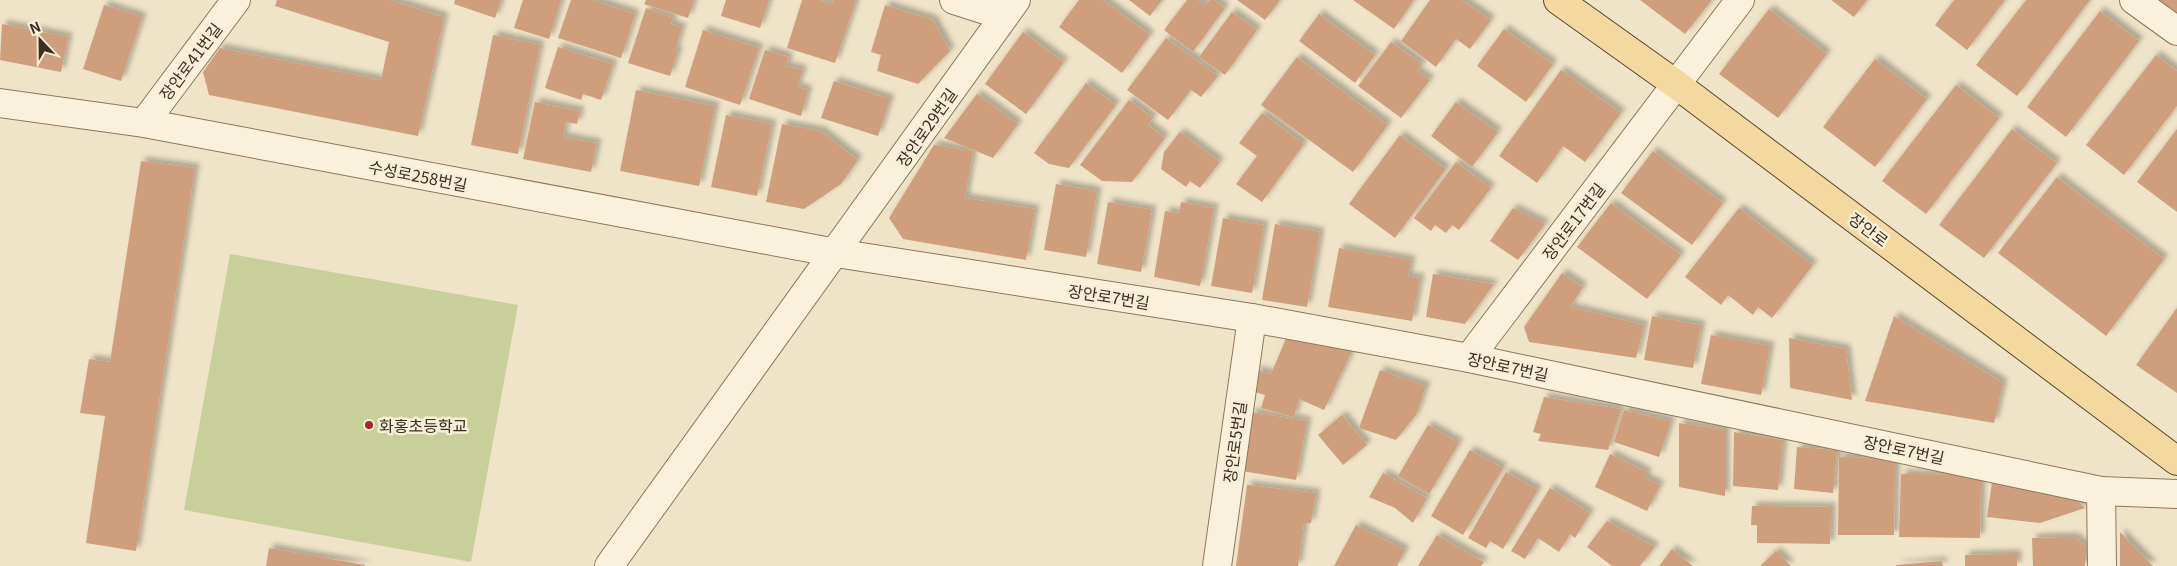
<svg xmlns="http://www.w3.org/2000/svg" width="2177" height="566" font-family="Georgia,'Noto Sans KR',serif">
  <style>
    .green { fill: #c9cf9b }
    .building { fill: #cf9f7d; filter: url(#shadow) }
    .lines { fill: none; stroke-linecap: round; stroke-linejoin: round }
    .minor-casing { stroke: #8d765c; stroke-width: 30 }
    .major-casing { stroke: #5b4430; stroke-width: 30 }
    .minor { stroke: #faf1dc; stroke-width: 28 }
    .major { stroke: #f3d9a0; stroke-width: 28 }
    .poi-dot { fill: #9e2a2b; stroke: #f7eed8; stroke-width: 2 }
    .labels { text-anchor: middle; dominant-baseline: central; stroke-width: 5; stroke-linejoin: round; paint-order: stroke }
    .street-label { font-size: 16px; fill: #3d2e20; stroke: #f7eed8 }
    .poi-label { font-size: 16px; fill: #3d2e20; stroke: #f7eed8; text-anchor: start }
  </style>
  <defs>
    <filter id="shadow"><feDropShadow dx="4.5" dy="-4.5" stdDeviation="2.5" flood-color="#0004"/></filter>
  </defs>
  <rect width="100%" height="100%" fill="#f0e4c8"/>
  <!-- green -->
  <polygon class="green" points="230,254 518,305 471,562 184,510"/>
  <!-- building -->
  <g class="building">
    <polygon points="277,0 390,0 444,17 418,136 209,95 203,72 220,48 381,80 389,42 275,6"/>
    <polygon points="455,0 501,0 495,18 454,4"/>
    <polygon points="523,0 561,0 549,39 514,28"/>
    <polygon points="571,0 592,0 635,14 621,58 558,38"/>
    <polygon points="646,0 694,0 688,18 644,4"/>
    <polygon points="726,0 769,0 760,28 721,16"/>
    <polygon points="802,0 819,0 833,4 834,0 856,0 835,63 787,48"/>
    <polygon points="1079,0 1103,0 1150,35 1122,73 1059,27"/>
    <polygon points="1129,0 1162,0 1150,16"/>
    <polygon points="1187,0 1198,0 1206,5 1210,0 1214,0 1225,8 1193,52 1164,30"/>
    <polygon points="1237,0 1280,0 1265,20"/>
    <polygon points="1353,0 1414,0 1394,29"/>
    <polygon points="1430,0 1462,0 1491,20 1470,49 1456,39 1436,67 1401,41"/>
    <polygon points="1640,0 1712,0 1685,34"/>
    <polygon points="1831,0 1867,0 1854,17"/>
    <polygon points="1954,0 2005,0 1967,50 1935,25"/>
    <polygon points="2026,0 2090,0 2017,96 1976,65"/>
    <polygon points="2151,0 2177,0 2177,20"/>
    <polygon points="104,5 142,17 121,81 83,69"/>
    <polygon points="885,5 933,20 950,51 918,84 877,71 881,55 871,52"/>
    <polygon points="646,8 673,18 671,24 682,28 675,50 678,51 670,76 628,63"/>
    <polygon points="1769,9 1827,54 1778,118 1719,74"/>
    <polygon points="2100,11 2139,41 2066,137 2027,107"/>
    <polygon points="1232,12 1257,30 1225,75 1199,57"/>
    <polygon points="1319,14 1375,55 1355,83 1299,41"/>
    <polygon points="2,24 68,37 61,72 0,60"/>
    <polygon points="1504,29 1553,64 1526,102 1477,66"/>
    <polygon points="703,30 759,48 740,105 685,87"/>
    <polygon points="1023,32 1064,62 1026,114 985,84"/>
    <polygon points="493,35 540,45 518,154 471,145"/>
    <polygon points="1166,38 1218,76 1201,97 1191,90 1168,120 1127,90"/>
    <polygon points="1391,42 1422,64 1417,71 1430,80 1401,118 1358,86"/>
    <polygon points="558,47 613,64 601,100 583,94 581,100 545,88"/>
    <polygon points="765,50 789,57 786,66 803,70 797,87 808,90 801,116 749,99"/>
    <polygon points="2156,55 2177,71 2177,106 2124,175 2086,145"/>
    <polygon points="1297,57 1388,125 1353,172 1261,105"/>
    <polygon points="1875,59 1927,99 1875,167 1823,127"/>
    <polygon points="1561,70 1621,113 1585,162 1563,146 1537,183 1499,156"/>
    <polygon points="834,81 890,99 878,136 821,118"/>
    <polygon points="1086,83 1116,105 1069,168 1049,164 1034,153"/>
    <polygon points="1956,85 1999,118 1926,214 1882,181"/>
    <polygon points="636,90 715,106 699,186 620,171"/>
    <polygon points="977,94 1018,124 993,158 944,138"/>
    <polygon points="1129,100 1153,118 1148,125 1165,138 1132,182 1102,181 1080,165"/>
    <polygon points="535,102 580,111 577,124 566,122 563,137 597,143 591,172 523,159"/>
    <polygon points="1456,102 1498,132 1472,167 1431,136"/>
    <polygon points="1262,113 1304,144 1262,202 1236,184 1257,156 1239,143"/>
    <polygon points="726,115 772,124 757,196 711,187"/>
    <polygon points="782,124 821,131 858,160 841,184 804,209 766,202"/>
    <polygon points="2012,129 2057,163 1984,258 1939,225"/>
    <polygon points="2177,129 2177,212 2137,182"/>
    <polygon points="1180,132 1220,162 1200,188 1190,181 1186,187 1161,169 1164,152"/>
    <polygon points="1400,135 1446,169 1395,238 1349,204"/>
    <polygon points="934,145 973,151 965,198 1035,209 1026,260 903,239 889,218"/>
    <polygon points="1653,151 1723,203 1692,245 1621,193"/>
    <polygon points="141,161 195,168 136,551 86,543 105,416 80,413 89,359 110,362"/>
    <polygon points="1456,162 1491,188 1459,230 1452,225 1446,233 1435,225 1431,231 1414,218"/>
    <polygon points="2057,177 2164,259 2106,336 1998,253"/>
    <polygon points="1056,184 1097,191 1086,257 1044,250"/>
    <polygon points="1108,202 1152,210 1141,272 1097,264"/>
    <polygon points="1181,202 1214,208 1200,286 1154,277 1165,211 1179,213"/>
    <polygon points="1611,203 1681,255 1647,299 1577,247"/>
    <polygon points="1513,208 1545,224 1518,260 1490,241"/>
    <polygon points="1739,208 1813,265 1772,318 1758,307 1753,315 1728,295 1721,305 1685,277"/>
    <polygon points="1223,218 1264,225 1252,293 1211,286"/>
    <polygon points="1275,224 1320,232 1307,307 1262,300"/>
    <polygon points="1339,248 1411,260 1408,277 1420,278 1412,321 1328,307"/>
    <polygon points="1562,273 1583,287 1570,307 1644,325 1636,358 1529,342 1524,327"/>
    <polygon points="1433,274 1494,284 1465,324 1426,317"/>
    <polygon points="2177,308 2177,393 2136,365"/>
    <polygon points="1652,316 1701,325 1693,368 1644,360"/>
    <polygon points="1894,316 2003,383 1994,423 1865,401"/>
    <polygon points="1711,335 1770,346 1761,395 1701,384"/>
    <polygon points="1287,336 1352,351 1324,410 1299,399 1294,417 1261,408 1265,395 1251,391 1257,370 1271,374"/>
    <polygon points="1789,338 1846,349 1852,400 1790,388"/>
    <polygon points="1380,370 1426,386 1416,415 1396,440 1359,428"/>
    <polygon points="1544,397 1621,409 1608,450 1538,441 1541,434 1533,432"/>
    <polygon points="1624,410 1671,421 1659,457 1614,442"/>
    <polygon points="1252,412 1307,421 1296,480 1242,471"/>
    <polygon points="1342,415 1367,445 1343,465 1318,435"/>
    <polygon points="1679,423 1725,430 1725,496 1679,487"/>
    <polygon points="1428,425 1459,443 1429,494 1398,476"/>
    <polygon points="1734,432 1783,440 1778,490 1733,486"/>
    <polygon points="1797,447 1837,450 1833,493 1794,489"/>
    <polygon points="1470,450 1503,468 1463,535 1431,516"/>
    <polygon points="1610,454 1647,472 1645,478 1660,485 1647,511 1595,487"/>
    <polygon points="1839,457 1895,458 1894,535 1838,535"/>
    <polygon points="1506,472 1538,490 1503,549 1490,541 1486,548 1468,538"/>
    <polygon points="1383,473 1427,498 1413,523 1395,508 1369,497"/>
    <polygon points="1901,474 1981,475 1980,538 1899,537"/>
    <polygon points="1992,482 2065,490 2085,508 2040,523 1987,517"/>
    <polygon points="1247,485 1316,493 1311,523 1304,523 1298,566 1236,566"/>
    <polygon points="1550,488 1590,513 1575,538 1570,534 1559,552 1538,538 1525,559 1511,551"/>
    <polygon points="1752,506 1831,507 1830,544 1757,543 1757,525 1751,525"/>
    <polygon points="1607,521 1655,547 1640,566 1612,566 1587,547"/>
    <polygon points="1356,525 1405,550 1397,566 1334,566"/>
    <polygon points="2120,532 2153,566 2120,566"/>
    <polygon points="1437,535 1484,562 1481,566 1418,566"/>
    <polygon points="2074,537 2085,545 2085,566 2033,566 2032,538"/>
    <polygon points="269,548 365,565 365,566 266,566"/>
    <polygon points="1672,549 1693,566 1659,566"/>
    <polygon points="1776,551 1791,566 1760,566"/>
    <polygon points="2017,554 2017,566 1965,566 1965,555"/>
    <polygon points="1942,561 1943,566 1896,566 1896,565"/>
  </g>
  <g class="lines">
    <!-- minor casing -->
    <g class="minor-casing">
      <g id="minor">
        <polyline points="954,0 1004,16"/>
        <polyline points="2134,0 2177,31"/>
        <polyline points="0,103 144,123 836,253 1252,318 1469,358 2101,491 2177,494"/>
        <polyline points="144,123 236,0"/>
        <polyline points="1469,358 1740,0"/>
        <polyline points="2101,491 2102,566"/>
        <polyline points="609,566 1016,0"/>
        <polyline points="1217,566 1252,318"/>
      </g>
    </g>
    <!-- major casing -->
    <g class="major-casing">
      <polyline id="major" points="1558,0 1677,85 2177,461"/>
    </g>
    <!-- minor -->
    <use href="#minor" class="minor"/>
    <!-- major -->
    <use href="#major" class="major"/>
  </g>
  <!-- markers -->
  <circle class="poi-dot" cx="369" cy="425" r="5"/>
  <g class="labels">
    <!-- street labels -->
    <g class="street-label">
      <text transform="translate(190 61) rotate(-53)">장안로41번길</text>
      <text transform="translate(926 127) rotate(-55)">장안로29번길</text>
      <text transform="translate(418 175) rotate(11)">수성로258번길</text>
      <text transform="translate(1573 221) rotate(-53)">장안로17번길</text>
      <text transform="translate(1869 229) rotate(37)">장안로</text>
      <text transform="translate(1109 296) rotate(9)">장안로7번길</text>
      <text transform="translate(1508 366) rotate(12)">장안로7번길</text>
      <text transform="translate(1234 442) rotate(-82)">장안로5번길</text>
      <text transform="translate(1904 449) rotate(12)">장안로7번길</text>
    </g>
    <!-- poi labels -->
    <g class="poi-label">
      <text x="379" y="425">화홍초등학교</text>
    </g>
  </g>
  <!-- north arrow -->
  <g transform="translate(40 40) rotate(338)" stroke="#f7eed8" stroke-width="4" paint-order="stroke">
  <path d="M0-4L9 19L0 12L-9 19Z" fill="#3d2e20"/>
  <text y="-8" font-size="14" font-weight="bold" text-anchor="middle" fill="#3d2e20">N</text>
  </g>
</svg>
